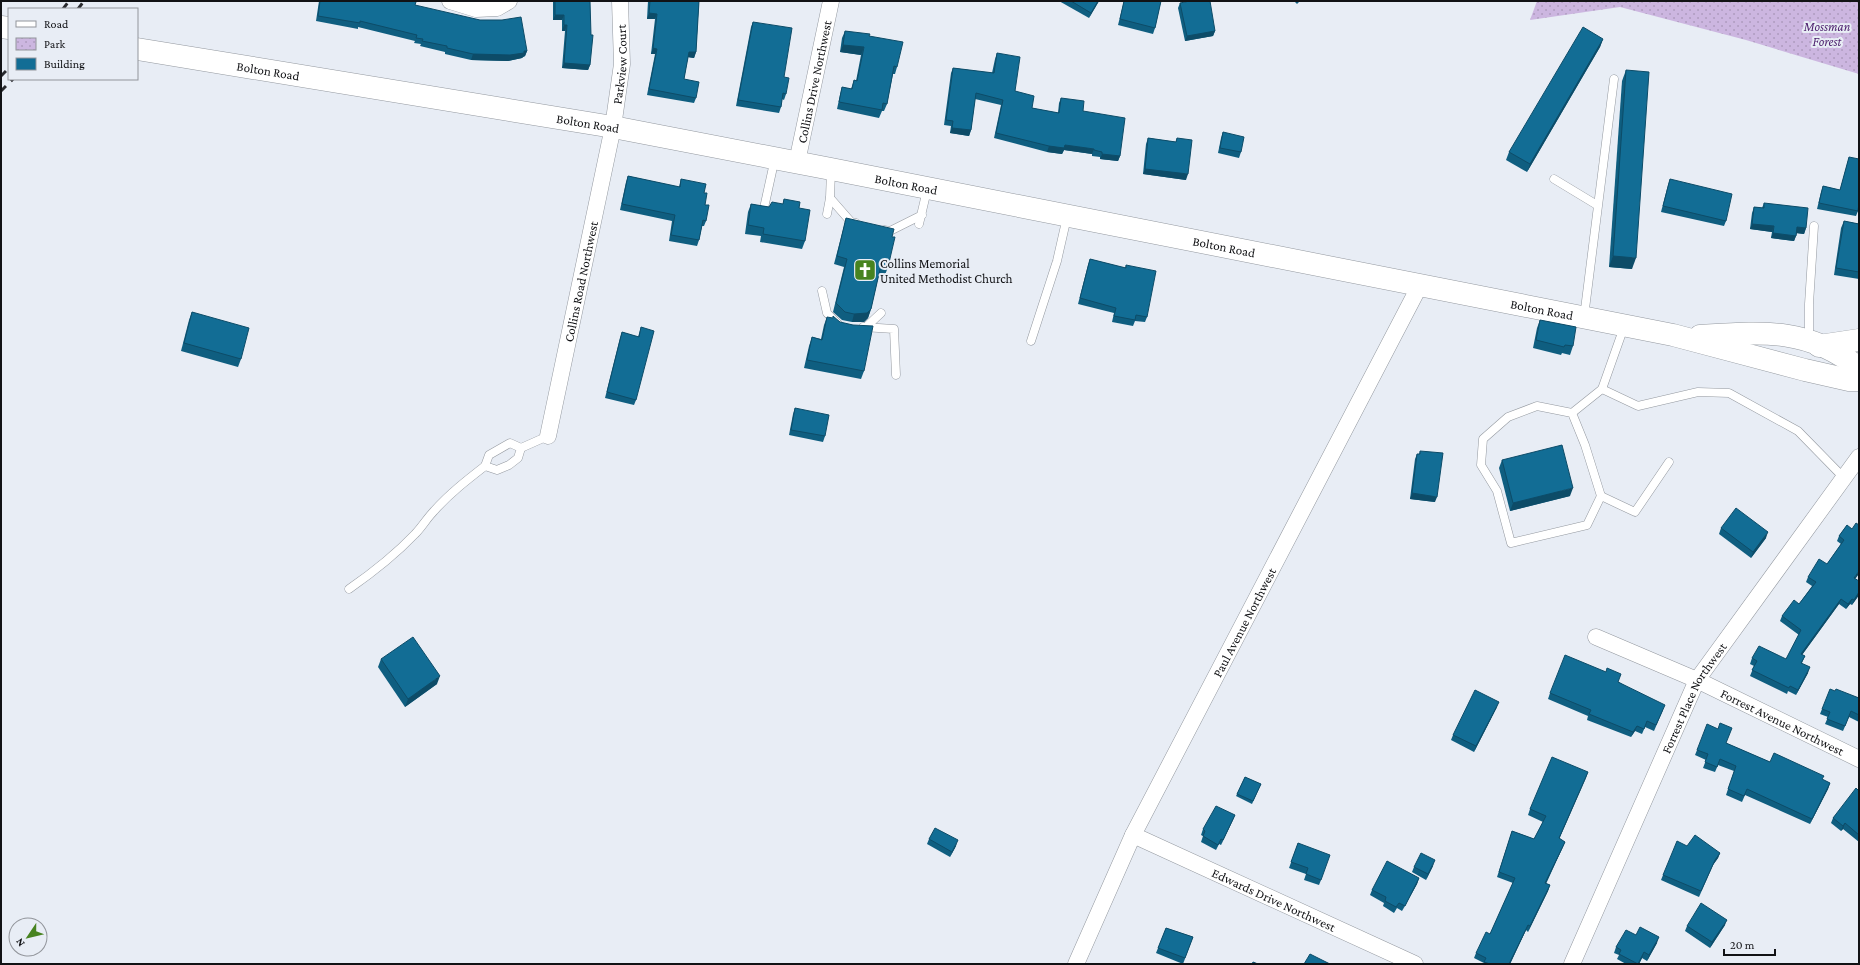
<svg xmlns="http://www.w3.org/2000/svg" width="1860" height="965" font-family="'Crimson Pro',serif">
  <style>
    .park { fill: url(#park-dots) }
    .lines { fill: none; stroke-linecap: round; stroke-linejoin: round }
    .lane-casing { stroke: #93989f; stroke-width: 9 }
    .street-casing { stroke: #93989f; stroke-width: 17 }
    .secondary-casing { stroke: #93989f; stroke-width: 23 }
    .lane { stroke: #fff; stroke-width: 8 }
    .street { stroke: #fff; stroke-width: 16 }
    .secondary { stroke: #fff; stroke-width: 22 }
    .rail { stroke: #28292d; stroke-width: 3; stroke-dasharray: 7 7; stroke-linecap: butt }
    .wall { fill: #0f5e80 }
    .shaded-wall { fill: #0d4c68 }
    .building { fill: #126d95; stroke: #0d4c68 }
    .labels { text-anchor: middle; dominant-baseline: central; stroke-width: 4; stroke-linejoin: round; paint-order: stroke }
    .park-label { font-size: 13px; font-style: italic; fill: #4f226f; stroke: #e8edf5 }
    .street-label { font-size: 13px; fill: #111215; stroke: #e8edf5 }
    .poi-label { font-size: 13px; fill: #111215; stroke: #e8edf5; text-anchor: start }
  </style>
  <defs>
    <pattern id="park-dots" width="8" height="8" patternUnits="userSpaceOnUse"><rect width="8" height="8" fill="#ccb6e0"/><path d="M2 2h.1M6 6h.1" fill="none" stroke="#ae9bbf" stroke-width="1.8" stroke-linecap="round"/></pattern>
  </defs>
  <rect width="100%" height="100%" fill="#e8edf5"/>
  <!-- park -->
  <polygon class="park" points="1537,1 1859,1 1859,74 1746,40 1620,7 1530,20"/>
  <g class="lines">
    <!-- lane casing -->
    <g class="lane-casing">
      <g id="lane">
        <polyline points="1554,179 1597,205"/>
        <polyline points="830,198 851,222 856,223"/>
        <polyline points="764,208 775,158"/>
        <polyline points="827,214 830,198 831,171"/>
        <polyline points="919,224 927,190"/>
        <polyline points="884,230 890,231 922,215"/>
        <polyline points="822,291 827,313 838,324"/>
        <polyline points="1584,317 1614,79"/>
        <polyline points="863,327 894,329 896,375"/>
        <polyline points="866,327 881,313"/>
        <polyline points="1624,327 1602,389 1638,406 1698,392 1729,393 1798,431 1844,478"/>
        <polyline points="1809,333 1809,304 1814,226"/>
        <polyline points="1031,341 1057,261 1067,217"/>
        <polyline points="1572,413 1585,445 1601,496 1587,525 1511,543 1497,491 1481,465 1483,439 1508,417 1537,406 1572,413 1602,389"/>
        <polyline points="521,448 518,458 509,465 497,470 485,466 489,455 510,443 521,448 548,436"/>
        <polyline points="1601,496 1635,512 1669,462"/>
        <path d="M 349,589 C 372,573 395,555 415,534 C 422,527 427,518 434,511 C 449,494 467,480 485,466"/>
      </g>
    </g>
    <!-- street casing -->
    <g class="street-casing">
      <g id="street">
        <polyline points="450,1 476,9 497,8 509,1"/>
        <path id="s1" d="M 797,162 L 831,1"/>
        <path id="s2" d="M 548,436 L 613,127 L 622,64 L 620,1"/>
        <path id="s3" d="M 1596,637 L 1697,680 L 1859,759"/>
        <path id="s4" d="M 1133,835 L 1415,964"/>
        <path id="s5" d="M 1076,964 L 1133,835 L 1420,285"/>
        <path id="s6" d="M 1572,964 L 1697,680 L 1859,457"/>
      </g>
    </g>
    <!-- secondary casing -->
    <g class="secondary-casing">
      <g id="secondary">
        <polyline points="1,27 9,28"/>
        <path id="s7" d="M 137,49 L 613,127 L 831,169 L 1673,335 L 1805,370 L 1849,380 L 1859,380"/>
        <path d="M 1700,336 C 1761,332 1808,327 1859,368"/>
        <polyline points="1819,346 1859,340"/>
      </g>
    </g>
    <!-- lane -->
    <use href="#lane" class="lane"/>
    <!-- street -->
    <use href="#street" class="street"/>
    <!-- secondary -->
    <use href="#secondary" class="secondary"/>
    <!-- rail -->
    <g class="rail">
      <polyline points="63,9 69,1"/>
      <polyline points="78,9 84,1"/>
      <polyline points="1,76 9,68"/>
      <polyline points="1,91 13,79"/>
    </g>
  </g>
  <!-- wall -->
  <g class="wall">
    <polygon points="319,1 413,1 415,5 527,51 525,56 523,57 522,58 508,61 471,60 445,54 445,52 420,46 421,44 414,43 415,41 358,27 358,29 316,21"/>
    <polygon points="553,1 590,1 590,65 588,70 562,68 565,31 562,31 562,20 553,20"/>
    <polygon points="648,1 699,1 696,52 694,58 688,57 684,79 696,98 694,103 647,95 655,54 651,54 655,19 647,19"/>
    <polygon points="1059,1 1099,1 1089,18"/>
    <polygon points="1124,1 1161,1 1155,28 1153,34 1118,25"/>
    <polygon points="1294,1 1300,1 1297,4"/>
    <polygon points="1180,3 1215,31 1213,36 1185,41 1178,8"/>
    <polygon points="753,22 784,77 786,94 784,100 782,99 781,107 779,113 736,106 751,27"/>
    <polygon points="845,31 869,36 897,67 895,74 893,74 887,104 884,111 882,111 879,118 837,109 840,95 842,87 851,89 854,80 856,81 861,55 840,52 842,38"/>
    <polygon points="1603,39 1600,47 1527,172 1506,160 1509,152"/>
    <polygon points="997,53 1015,91 1032,108 1058,113 1059,103 1061,98 1083,111 1120,156 1118,161 1100,159 1100,157 1092,156 1092,154 1064,150 1062,154 1047,152 994,138 1001,105 975,99 971,130 969,136 950,133 951,126 944,125 951,73 953,68 992,73 995,59"/>
    <polygon points="1626,70 1632,269 1609,267 1622,81"/>
    <polygon points="1223,132 1241,152 1239,158 1218,153 1221,138"/>
    <polygon points="1148,138 1176,142 1177,138 1186,180 1143,174 1146,144"/>
    <polygon points="1849,157 1858,211 1856,216 1817,209 1821,192 1823,186 1840,190"/>
    <polygon points="628,176 679,187 681,179 704,193 706,221 704,226 702,226 699,240 697,246 669,241 672,221 620,210 626,182"/>
    <polygon points="1670,179 1726,221 1724,226 1661,212 1668,185"/>
    <polygon points="784,199 799,208 805,241 802,249 760,242 761,236 745,234 748,212 751,204 769,207 783,204"/>
    <polygon points="1764,203 1806,228 1804,234 1797,233 1794,241 1771,238 1772,232 1750,229 1752,213 1754,207 1762,208"/>
    <polygon points="846,218 892,237 888,267 885,275 879,274 871,309 868,318 864,322 852,322 842,320 833,312 844,267 834,264 844,226"/>
    <polygon points="1844,221 1859,224 1859,279 1834,275 1841,228"/>
    <polygon points="1090,259 1125,268 1126,265 1147,317 1145,322 1135,321 1133,326 1112,322 1114,313 1078,304 1088,265"/>
    <polygon points="192,312 241,359 238,367 181,351 189,320"/>
    <polygon points="827,317 864,371 861,379 804,368 809,346 812,337 821,339 824,325"/>
    <polygon points="1540,320 1573,346 1570,355 1562,353 1561,355 1533,348 1537,328"/>
    <polygon points="641,327 636,400 634,405 605,398 620,338 622,332 638,337"/>
    <polygon points="795,408 825,436 823,442 789,435 793,414"/>
    <polygon points="1420,451 1435,502 1410,499 1415,459 1417,454 1419,454"/>
    <polygon points="1502,460 1570,496 1510,511 1499,468"/>
    <polygon points="1847,525 1855,579 1859,595 1852,605 1850,604 1846,609 1839,604 1802,655 1805,656 1802,663 1808,673 1796,695 1788,691 1787,694 1750,676 1754,666 1750,664 1752,658 1786,659 1799,635 1780,621 1782,616 1799,604 1812,586 1806,582 1808,577 1827,564 1841,544 1837,541 1839,536"/>
    <polygon points="1721,528 1766,538 1751,558 1719,534"/>
    <polygon points="381,659 437,684 405,707 378,667"/>
    <polygon points="1619,682 1663,710 1654,731 1645,727 1642,734 1635,731 1631,737 1587,720 1588,716 1548,699 1550,693"/>
    <polygon points="1835,691 1859,698 1859,722 1849,717 1843,731 1825,724 1828,717 1820,714 1822,709"/>
    <polygon points="1497,707 1474,752 1451,740 1453,735"/>
    <polygon points="1726,743 1770,762 1823,780 1830,783 1828,789 1810,824 1745,795 1742,802 1726,795 1734,771 1718,765 1715,772 1703,768 1706,760 1695,755 1697,750"/>
    <polygon points="1588,772 1559,839 1565,842 1546,884 1550,885 1548,891 1528,932 1526,930 1510,964 1483,964 1484,963 1474,958 1476,953 1490,934 1513,883 1497,877 1512,831 1534,839 1543,822 1528,815 1530,809"/>
    <polygon points="1245,777 1261,784 1252,804 1236,796"/>
    <polygon points="1859,791 1859,842 1843,829 1841,831 1831,823 1833,818"/>
    <polygon points="1235,815 1221,845 1219,844 1216,850 1201,842 1203,836 1201,835 1203,829"/>
    <polygon points="929,839 956,846 950,857 927,844"/>
    <polygon points="1298,843 1321,880 1319,885 1304,880 1306,874 1289,868"/>
    <polygon points="1687,846 1720,853 1718,858 1713,865 1699,897 1661,880 1663,875"/>
    <polygon points="1433,866 1426,880 1412,872 1414,867"/>
    <polygon points="1419,878 1417,884 1402,911 1397,908 1394,913 1383,906 1384,903 1370,895 1372,890"/>
    <polygon points="1725,925 1710,948 1685,931 1687,926"/>
    <polygon points="1166,928 1193,937 1183,964 1156,953"/>
    <polygon points="1636,935 1657,943 1647,961 1642,958 1639,964 1626,964 1617,959 1619,955 1614,953 1616,947"/>
  </g>
  <!-- shaded-wall -->
  <g class="shaded-wall">
    <polygon points="1098,1 1099,1 1089,18 1091,13"/>
    <polygon points="649,13 657,14 655,19 647,19"/>
    <polygon points="555,15 564,15 562,20 553,20"/>
    <polygon points="564,25 567,25 565,31 562,31"/>
    <polygon points="1215,31 1213,36 1185,41 1187,36"/>
    <polygon points="1603,39 1600,47 1527,172 1530,164"/>
    <polygon points="843,45 864,47 861,55 840,52"/>
    <polygon points="653,48 657,49 655,54 651,54"/>
    <polygon points="524,51 527,51 525,56 523,57 522,58 508,61 471,60 473,54"/>
    <polygon points="689,52 696,52 694,58 687,57"/>
    <polygon points="564,63 590,65 588,70 562,68"/>
    <polygon points="952,128 971,130 969,136 950,133"/>
    <polygon points="1065,145 1094,149 1092,154 1064,150 1062,154 1047,152 1049,146"/>
    <polygon points="1102,154 1120,156 1118,161 1100,159"/>
    <polygon points="1145,169 1188,174 1186,180 1143,174"/>
    <polygon points="1752,224 1774,226 1772,232 1750,229"/>
    <polygon points="1797,227 1806,228 1804,234 1795,233"/>
    <polygon points="1773,233 1796,236 1794,241 1771,238"/>
    <polygon points="1613,256 1636,258 1632,269 1609,267"/>
    <polygon points="871,309 868,318 864,322 852,322 854,314"/>
    <polygon points="1573,488 1570,496 1510,511 1513,503"/>
    <polygon points="1412,493 1437,497 1435,502 1410,499"/>
    <polygon points="1768,532 1766,538 1751,558 1753,552"/>
    <polygon points="1859,571 1859,574 1852,583 1854,578"/>
    <polygon points="1859,592 1859,595 1852,605 1854,600"/>
    <polygon points="1841,599 1839,604 1799,659 1801,654"/>
    <polygon points="1852,599 1850,604 1846,609 1848,604"/>
    <polygon points="1810,667 1808,673 1796,695 1798,690"/>
    <polygon points="440,676 437,684 405,707 408,699"/>
    <polygon points="1499,702 1497,707 1474,752 1476,746"/>
    <polygon points="1637,726 1635,731 1631,737 1633,732"/>
    <polygon points="1588,772 1586,778 1557,844 1559,838"/>
    <polygon points="1830,783 1828,789 1810,824 1812,819"/>
    <polygon points="1235,815 1233,820 1221,845 1223,840"/>
    <polygon points="1845,823 1843,829 1841,831 1843,826"/>
    <polygon points="958,840 956,846 950,857 952,852"/>
    <polygon points="1565,842 1563,847 1543,889 1545,883"/>
    <polygon points="1720,853 1718,858 1713,865 1699,897 1715,860"/>
    <polygon points="1435,860 1433,866 1426,880 1428,874"/>
    <polygon points="1419,878 1417,884 1402,911 1405,906"/>
    <polygon points="1550,885 1548,891 1528,932 1530,926"/>
    <polygon points="1727,920 1725,925 1710,948 1712,942"/>
    <polygon points="1528,925 1526,930 1510,964 1509,964"/>
    <polygon points="1659,937 1657,943 1647,961 1649,955"/>
    <polygon points="1644,952 1642,958 1639,964 1638,964"/>
  </g>
  <!-- building -->
  <g class="building">
    <polygon points="320,1 413,1 416,2 415,5 480,20 502,20 521,17 527,51 524,51 524,53 510,55 473,54 447,48 447,46 422,41 423,39 416,38 417,35 360,21 360,23 318,16"/>
    <polygon points="555,1 590,1 591,35 593,35 590,65 564,63 567,25 564,25 564,15 555,15"/>
    <polygon points="650,1 699,1 696,52 689,52 684,79 699,82 696,98 649,89 657,49 653,48 657,14 649,13"/>
    <polygon points="1071,1 1098,1 1091,13"/>
    <polygon points="1124,1 1161,1 1155,28 1120,19"/>
    <polygon points="1190,1 1210,1 1215,31 1187,36 1180,3"/>
    <polygon points="753,22 792,28 784,77 789,78 786,94 783,93 781,107 738,100"/>
    <polygon points="1583,27 1603,39 1530,164 1509,152"/>
    <polygon points="845,31 870,34 869,36 903,42 897,67 894,66 887,104 883,103 882,110 839,102 842,87 852,89 854,80 857,81 864,47 843,45"/>
    <polygon points="997,53 1020,57 1015,91 1034,96 1032,108 1059,113 1061,98 1084,101 1083,111 1125,118 1120,156 1102,154 1102,152 1094,150 1094,149 1065,145 1064,148 1049,146 996,133 1003,100 976,93 971,130 952,128 953,121 946,120 953,68 994,73"/>
    <polygon points="1626,70 1649,72 1636,258 1613,256"/>
    <polygon points="1223,132 1244,137 1241,152 1220,148"/>
    <polygon points="1148,138 1176,142 1177,138 1192,140 1188,174 1145,169"/>
    <polygon points="1849,157 1859,159 1859,203 1858,211 1819,203 1823,186 1840,190"/>
    <polygon points="628,176 680,187 681,179 706,184 704,193 707,193 705,205 709,205 706,221 703,220 699,240 671,235 675,215 622,204"/>
    <polygon points="1670,179 1732,194 1726,221 1663,206"/>
    <polygon points="784,199 800,202 799,208 810,210 805,241 763,234 764,228 748,225 751,204 769,207 772,202 783,204"/>
    <polygon points="1764,203 1808,208 1806,228 1797,227 1796,236 1773,233 1774,226 1752,224 1754,207 1764,208"/>
    <polygon points="846,218 894,229 892,237 895,237 888,267 881,265 871,309 867,313 854,314 845,312 836,303 847,259 837,256"/>
    <polygon points="1844,221 1859,224 1859,272 1836,268"/>
    <polygon points="1090,259 1126,268 1126,265 1156,271 1147,317 1136,315 1135,320 1114,316 1116,308 1080,298"/>
    <polygon points="192,312 249,328 241,359 184,343"/>
    <polygon points="833,316 840,322 853,325 873,326 864,371 807,360 812,337 822,340 827,317 833,318"/>
    <polygon points="1540,320 1576,327 1573,346 1565,345 1564,347 1536,340"/>
    <polygon points="641,327 654,331 636,400 607,392 622,332 639,337"/>
    <polygon points="795,408 829,415 825,436 791,430"/>
    <polygon points="1562,445 1573,488 1513,503 1502,460"/>
    <polygon points="1420,451 1443,453 1437,497 1412,493 1417,454 1420,454"/>
    <polygon points="1736,508 1768,532 1753,552 1721,528"/>
    <polygon points="1856,523 1859,525 1859,571 1854,578 1859,581 1859,592 1854,600 1852,599 1848,604 1841,599 1801,654 1805,656 1801,663 1810,667 1798,690 1790,686 1789,688 1752,670 1757,661 1752,658 1759,646 1786,659 1801,630 1782,616 1794,600 1799,604 1816,582 1808,577 1819,559 1827,564 1844,540 1839,536 1847,525 1852,529"/>
    <polygon points="413,637 440,676 408,699 381,659"/>
    <polygon points="1565,655 1606,672 1607,668 1621,674 1618,682 1665,705 1656,725 1647,721 1644,729 1637,726 1633,732 1589,714 1591,710 1550,693"/>
    <polygon points="1830,689 1835,691 1836,689 1859,698 1859,715 1851,711 1845,726 1827,719 1830,712 1822,709"/>
    <polygon points="1475,690 1499,702 1476,746 1453,735"/>
    <polygon points="1720,723 1732,728 1726,743 1770,762 1774,753 1824,776 1822,779 1830,783 1812,819 1747,789 1744,796 1728,789 1736,766 1720,759 1717,767 1705,762 1708,754 1697,750 1707,724 1718,729"/>
    <polygon points="1552,757 1588,772 1559,838 1565,842 1545,883 1550,885 1530,926 1528,925 1509,964 1490,964 1484,962 1486,958 1476,953 1486,932 1490,934 1515,878 1499,872 1512,831 1534,839 1546,816 1530,809"/>
    <polygon points="1245,777 1261,784 1253,801 1237,794"/>
    <polygon points="1856,788 1859,791 1859,835 1845,823 1843,826 1833,818"/>
    <polygon points="1216,806 1235,815 1223,840 1221,839 1218,845 1203,836 1205,831 1203,829"/>
    <polygon points="935,828 958,840 952,852 929,839"/>
    <polygon points="1695,835 1720,853 1715,860 1701,891 1663,875 1677,841 1687,846"/>
    <polygon points="1298,843 1330,855 1321,880 1306,874 1308,868 1291,862"/>
    <polygon points="1421,853 1435,860 1428,874 1414,867"/>
    <polygon points="1387,861 1419,878 1405,906 1399,903 1396,907 1385,901 1386,897 1372,890"/>
    <polygon points="1701,903 1727,920 1712,942 1687,926"/>
    <polygon points="1640,927 1659,937 1649,955 1644,952 1638,964 1619,954 1621,950 1616,947 1626,930 1636,935"/>
    <polygon points="1166,928 1193,937 1185,958 1158,948"/>
    <polygon points="1310,954 1330,964 1304,964"/>
    <polygon points="1253,962 1258,964 1252,964"/>
  </g>
  <!-- icons -->
  <defs>
    <g id="church-square" transform="scale(1.15)"><rect x="-9" y="-9" width="18" height="18" rx="4" fill="#478320" stroke="#e8edf5"/><path d="M-1.2-6h2.4v3.5h3.3v2.4h-3.3V6h-2.4V-.1h-3.3v-2.4h3.3Z" fill="#fff"/></g>
  </defs>
  <g fill-rule="evenodd">
    <use href="#church-square" x="865" y="270"/>
  </g>
  <g class="labels">
    <!-- park labels -->
    <g class="park-label">
      <text x="1827" y="26">Mossman<tspan x="1827" dy="15">Forest</tspan></text>
    </g>
    <!-- street labels -->
    <g class="street-label">
      <text stroke="none"><textPath href="#s2" startOffset="379">Parkview Court</textPath></text>
      <text stroke="none"><textPath href="#s7" startOffset="133">Bolton Road</textPath></text>
      <text stroke="none"><textPath href="#s1" startOffset="82">Collins Drive Northwest</textPath></text>
      <text stroke="none"><textPath href="#s7" startOffset="457">Bolton Road</textPath></text>
      <text stroke="none"><textPath href="#s7" startOffset="781">Bolton Road</textPath></text>
      <text stroke="none"><textPath href="#s7" startOffset="1105">Bolton Road</textPath></text>
      <text stroke="none"><textPath href="#s2" startOffset="158">Collins Road Northwest</textPath></text>
      <text stroke="none"><textPath href="#s7" startOffset="1429">Bolton Road</textPath></text>
      <text stroke="none"><textPath href="#s5" startOffset="381">Paul Avenue Northwest</textPath></text>
      <text stroke="none"><textPath href="#s6" startOffset="293">Forrest Place Northwest</textPath></text>
      <text stroke="none"><textPath href="#s3" startOffset="205">Forrest Avenue Northwest</textPath></text>
      <text stroke="none"><textPath href="#s4" startOffset="155">Edwards Drive Northwest</textPath></text>
    </g>
    <!-- poi labels -->
    <g class="poi-label">
      <text x="880" y="263">Collins Memorial<tspan x="880" dy="15">United Methodist Church</tspan></text>
    </g>
  </g>
  <!-- border -->
  <rect width="1860" height="965" fill="none" stroke="#111215" stroke-width="4"/>
  <!-- legend -->
  <rect x="8" y="8" width="130" height="72" fill="#e8edf5" stroke="#92959b"/>
  <rect x="16" y="21" width="20" height="6" fill="#ffffff" stroke="#92959b"/>
  <text x="44" y="28" font-size="12" fill="#111215">Road</text>
  <rect x="16" y="38" width="20" height="12" fill="url(#park-dots)" stroke="#92959b"/>
  <text x="44" y="48" font-size="12" fill="#111215">Park</text>
  <rect x="16" y="58" width="20" height="12" fill="#126d95" stroke="#92959b"/>
  <text x="44" y="68" font-size="12" fill="#111215">Building</text>
  <!-- north arrow -->
  <g transform="translate(28 937) rotate(235)"><circle r="19" fill="#e8edf5" stroke="#92959b"/>
  <path d="M0-3L7 15L0 10L-7 15Z" fill="#478320"/>
  <text y="-6" font-size="11" font-weight="bold" text-anchor="middle" fill="#111215">N</text>
  </g>
  <!-- scale -->
  <path d="M1724 949v6h51v-6" fill="none" stroke="#111215" stroke-width="2"/>
  <text x="1730" y="949" font-size="12" fill="#111215" stroke="#e8edf5" stroke-width="3" paint-order="stroke">20 m</text>
</svg>
